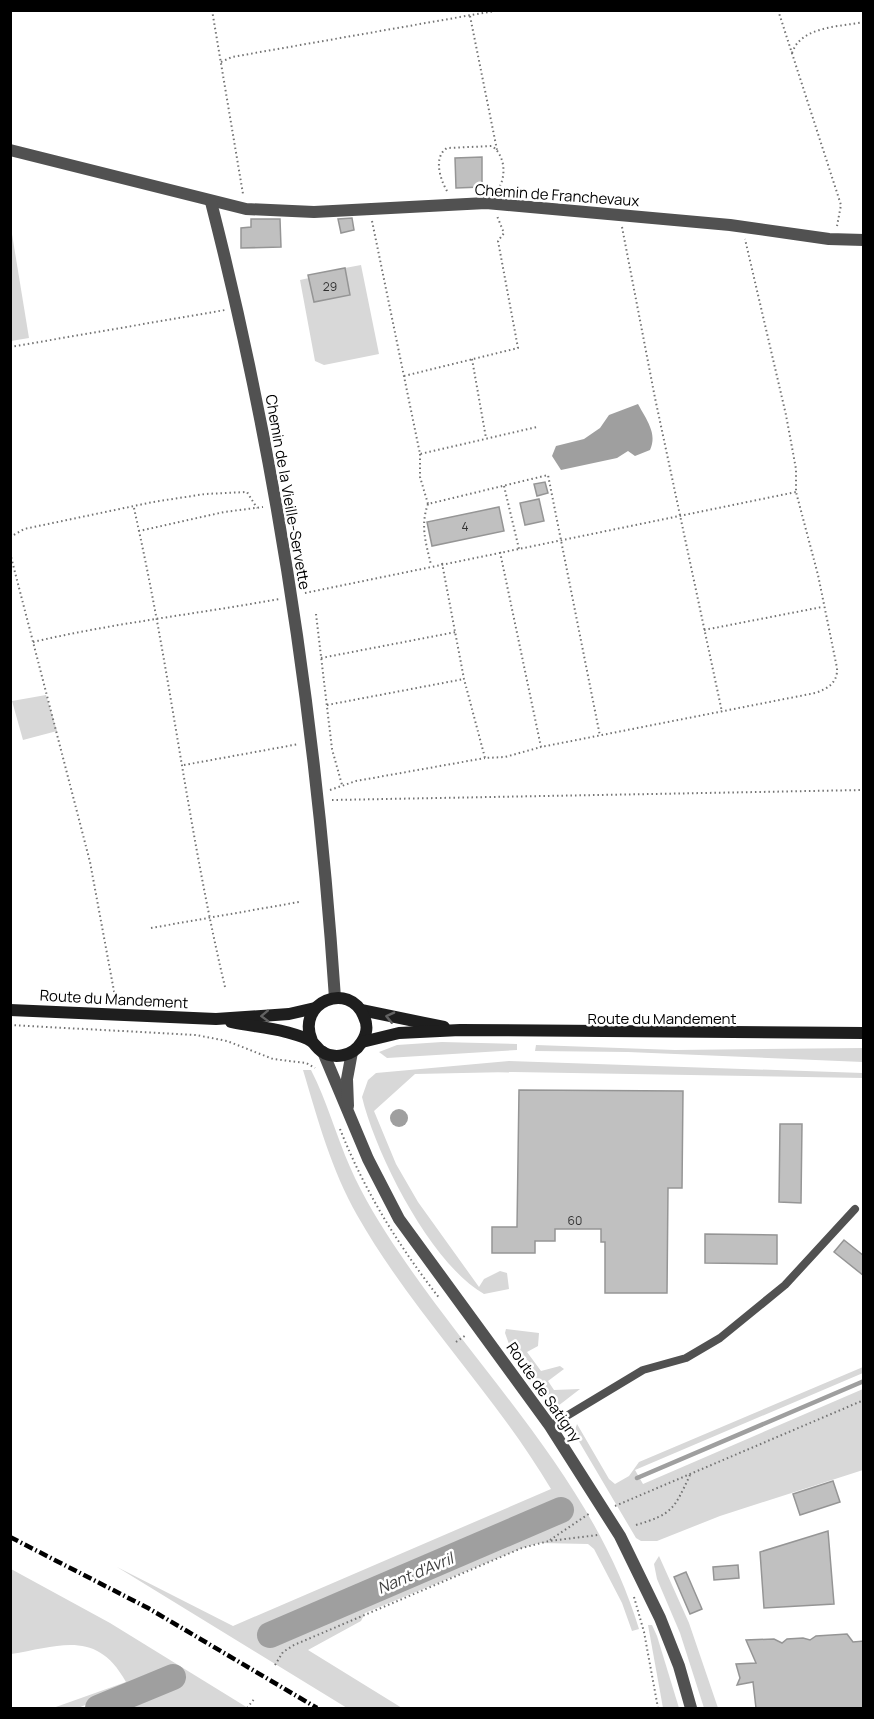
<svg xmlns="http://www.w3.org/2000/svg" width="874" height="1719" font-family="Manrope,sans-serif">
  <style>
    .green { fill: #d8d8d8; fill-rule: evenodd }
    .water { fill: #9f9f9f }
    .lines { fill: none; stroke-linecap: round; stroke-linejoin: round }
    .stream { stroke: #9f9f9f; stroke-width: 4.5 }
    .river { stroke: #9f9f9f; stroke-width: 26 }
    .building { fill: #c0c0c0; stroke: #959595; stroke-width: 1.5 }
    .path { stroke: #737373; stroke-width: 2; stroke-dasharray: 1.5 3; stroke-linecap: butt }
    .service { stroke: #515151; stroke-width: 8 }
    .minor { stroke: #515151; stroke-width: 12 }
    .tertiary { stroke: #515151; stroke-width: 12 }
    .secondary { stroke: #1e1e1e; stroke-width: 12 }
    .rail { stroke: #000; stroke-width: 4.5; stroke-dasharray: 9 3 1.5 3; stroke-linecap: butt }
    .oneway { stroke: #626262 }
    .labels { text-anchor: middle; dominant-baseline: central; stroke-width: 5; stroke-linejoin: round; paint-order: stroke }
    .number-label { font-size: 12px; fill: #303030 }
    .street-label { font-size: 15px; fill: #000; stroke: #fff }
    .water-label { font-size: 16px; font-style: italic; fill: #404040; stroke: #fff }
  </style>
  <rect width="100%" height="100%" fill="#fff"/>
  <!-- green -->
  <g class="green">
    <polygon points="11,228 29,338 11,341 10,341"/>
    <polygon points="361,265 379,354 324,365 315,361 300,280 309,278 314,302 350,295 345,268"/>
    <polygon points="46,695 57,731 23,740 12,701"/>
    <polygon points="442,1042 517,1044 517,1050 387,1058 379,1052 397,1045"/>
    <polygon points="536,1045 675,1050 863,1048 863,1062 628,1052 535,1051"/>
    <path d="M 509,1061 L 863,1073 L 864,1078 L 513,1072 L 415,1074 L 374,1111 L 396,1164 L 418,1202 L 479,1287 L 484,1279 L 500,1271 L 507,1273 L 509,1289 L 484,1294 C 431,1264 376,1155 362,1097 L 368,1080 L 376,1073 Z"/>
    <path d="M 303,1070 L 311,1070 C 327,1101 336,1135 350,1167 C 363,1197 381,1226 400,1254 C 482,1376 596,1485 639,1629 L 632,1631 L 622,1603 L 594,1549 L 588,1544 L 539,1543 L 522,1548 L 365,1613 L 361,1621 L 308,1650 L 402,1708 L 347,1708 L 117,1567 L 233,1626 L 551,1489 C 494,1393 412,1312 357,1215 C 331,1169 318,1120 303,1070 ZM 560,1503 L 566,1515 L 569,1515 L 277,1639 L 263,1629 Z"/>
    <polygon points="506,1329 539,1333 538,1346 527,1352 541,1371 560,1366 564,1369 548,1381 554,1390 580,1389 558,1406 551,1403 509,1344 505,1333"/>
    <polygon points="863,1367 863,1373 635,1470 643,1484 863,1389 863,1470 720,1516 657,1541 641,1541 636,1538 574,1433 577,1424 609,1479 615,1484 629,1476 639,1462"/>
    <polygon points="659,1556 689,1623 718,1708 704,1708 680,1633 657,1579 654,1564"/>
    <path d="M 11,1569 L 110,1623 L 248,1708 L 118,1708 L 182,1682 L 166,1672 L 78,1708 L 53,1708 L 126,1682 C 97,1629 60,1646 11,1654 Z"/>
    <polygon points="648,1625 652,1625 657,1636 679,1708 663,1708"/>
  </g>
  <!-- water -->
  <g class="water">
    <path d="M 638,404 C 646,419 658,434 650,450 L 635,456 L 628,451 L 617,458 L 561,470 L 552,456 L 556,446 L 584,439 L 600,428 L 609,415 Z"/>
    <circle cx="399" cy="1118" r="9"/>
  </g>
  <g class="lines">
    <!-- stream -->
    <polyline class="stream" points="637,1478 864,1381"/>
    <!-- river -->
    <g class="river">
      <polyline points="270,1635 561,1510"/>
      <polyline points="98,1708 173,1677"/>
    </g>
  </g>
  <!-- building -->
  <g class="building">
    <polygon points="482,157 482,187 456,188 455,158"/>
    <polygon points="352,218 354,230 341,233 338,219"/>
    <polygon points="251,219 280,219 281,247 241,248 241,228 251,227"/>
    <polygon points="345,268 350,295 314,302 308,275"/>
    <polygon points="545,482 548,493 537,496 534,484"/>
    <polygon points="539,499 544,521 525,525 520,503"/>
    <polygon points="499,507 504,531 432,546 427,522"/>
    <polygon points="519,1090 683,1091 682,1188 668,1188 667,1293 605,1293 605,1242 601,1242 601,1229 555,1229 555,1241 535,1241 535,1253 492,1253 492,1227 517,1227"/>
    <polygon points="780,1124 802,1124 801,1203 779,1202"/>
    <polygon points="705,1234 777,1235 777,1264 705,1263"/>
    <polygon points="844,1240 864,1256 864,1276 834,1252"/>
    <polygon points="833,1481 840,1502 800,1515 793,1494"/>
    <polygon points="828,1531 834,1604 764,1608 760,1552"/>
    <polygon points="738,1565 739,1578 714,1580 713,1567"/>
    <polygon points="686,1572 702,1609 690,1614 674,1577"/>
    <polygon points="847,1634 853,1642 864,1641 864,1708 756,1708 753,1682 737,1685 740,1678 736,1664 756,1663 746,1640 774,1639 782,1643 787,1639 803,1638 810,1640 816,1636"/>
  </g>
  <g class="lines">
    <!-- path -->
    <g class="path">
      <polyline points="212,10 243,194"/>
      <polyline points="778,10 841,205 837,226"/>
      <polyline points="470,16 497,150"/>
      <path d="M 792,53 C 801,26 839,27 864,22"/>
      <polyline points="221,62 232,57 500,10"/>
      <path d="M 447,191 C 440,179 433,157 447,148 L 492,146 C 506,156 507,179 496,192"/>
      <polyline points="372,221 420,454 537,427"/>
      <polyline points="622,227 655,398 722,712"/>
      <polyline points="10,347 225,310"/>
      <polyline points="472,359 486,438"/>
      <polyline points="404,376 518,348 498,241 504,233 497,216"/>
      <polyline points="420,454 420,477 428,504 548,475 600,736"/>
      <polyline points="504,486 519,549"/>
      <path d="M 428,504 C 420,526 426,543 431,565"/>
      <polyline points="134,508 139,531"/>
      <polyline points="10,537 24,529 153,502 205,494 247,492 257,508"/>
      <path d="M 500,552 L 541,747 L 815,693 C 828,689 838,682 837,668 L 818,575 L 796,492 L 796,469 L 786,415 L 745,239"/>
      <polyline points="10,553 90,862 116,1002"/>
      <polyline points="442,563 464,679 485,758 505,757 541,747"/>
      <polyline points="305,593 796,492"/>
      <polyline points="316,614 332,749 342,785"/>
      <polyline points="704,630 822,607"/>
      <path d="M 33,642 C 114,623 197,614 279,599"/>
      <polyline points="321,658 456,632"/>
      <polyline points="327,705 464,679"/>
      <polyline points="184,765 299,744"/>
      <polyline points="330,790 356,781 485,758"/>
      <polyline points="332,800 864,790"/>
      <polyline points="151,928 299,902"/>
      <path d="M 225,987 C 189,836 172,682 139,531 L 224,512 L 263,507"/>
      <polyline points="10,1025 196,1035 227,1041 273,1059 306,1063 315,1068"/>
      <path d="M 340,1129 C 365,1192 398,1245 440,1299"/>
      <polyline points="456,1342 466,1335"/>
      <polyline points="615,1506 864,1400"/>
      <path d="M 636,1525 C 673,1514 674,1509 690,1475"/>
      <polyline points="550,1540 590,1513"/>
      <polyline points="634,1597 644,1632 658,1708"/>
      <polyline points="275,1665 283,1652 294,1645 522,1548 549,1541 598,1535"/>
      <polyline points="247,1708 255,1698"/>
    </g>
    <!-- service -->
    <polyline class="service" points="550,1426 643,1370 686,1358 720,1338 785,1285 855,1209"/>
    <!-- minor -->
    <g class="minor">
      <polyline points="10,150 246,209 314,212 486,203 730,225 829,239 864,240"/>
      <path d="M 211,202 C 278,463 317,730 335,998"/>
    </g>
    <!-- tertiary -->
    <g class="tertiary">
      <polyline points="323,1052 368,1159 399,1219 550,1426 620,1536 660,1618 679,1666 691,1708"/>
      <polyline points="348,1106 347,1079 352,1052"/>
    </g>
    <!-- secondary -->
    <g class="secondary">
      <polyline points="10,1010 216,1019 289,1014 315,1008"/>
      <polyline points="361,1010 444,1027"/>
      <path d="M 231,1022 C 249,1026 268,1027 286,1032 C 293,1034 305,1037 311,1041 C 315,1044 317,1048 321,1051 C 334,1060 353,1056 361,1043 C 367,1035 368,1025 364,1017 C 350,980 295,1002 312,1041"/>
      <polyline points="362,1042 399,1033 460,1030 864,1033"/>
    </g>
    <!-- rail -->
    <polyline class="rail" points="10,1537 148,1608 317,1708"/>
  </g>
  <!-- one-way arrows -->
  <defs><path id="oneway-chevron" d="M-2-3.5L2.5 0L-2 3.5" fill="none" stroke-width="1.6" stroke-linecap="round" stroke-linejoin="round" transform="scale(1.5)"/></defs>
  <g class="oneway">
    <use href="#oneway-chevron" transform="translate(265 1016) rotate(178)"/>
    <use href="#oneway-chevron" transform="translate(390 1017) rotate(-167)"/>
  </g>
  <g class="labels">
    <!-- number labels -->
    <g class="number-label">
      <text x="330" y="286">29</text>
      <text x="465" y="526">4</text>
      <text x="575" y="1220">60</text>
    </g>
    <!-- street labels -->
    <g class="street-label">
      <text transform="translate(557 195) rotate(4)">Chemin de Franchevaux</text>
      <text transform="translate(288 492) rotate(80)">Chemin de la Vieille-Servette</text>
      <text transform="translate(114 999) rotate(3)">Route du Mandement</text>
      <text x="662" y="1018">Route du Mandement</text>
      <text transform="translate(544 1392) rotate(55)">Route de Satigny</text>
    </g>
    <!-- water labels -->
    <g class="water-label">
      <text transform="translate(415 1573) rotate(-23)">Nant d'Avril</text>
    </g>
  </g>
  <!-- border -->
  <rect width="874" height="1719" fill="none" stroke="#000000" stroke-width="24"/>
</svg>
